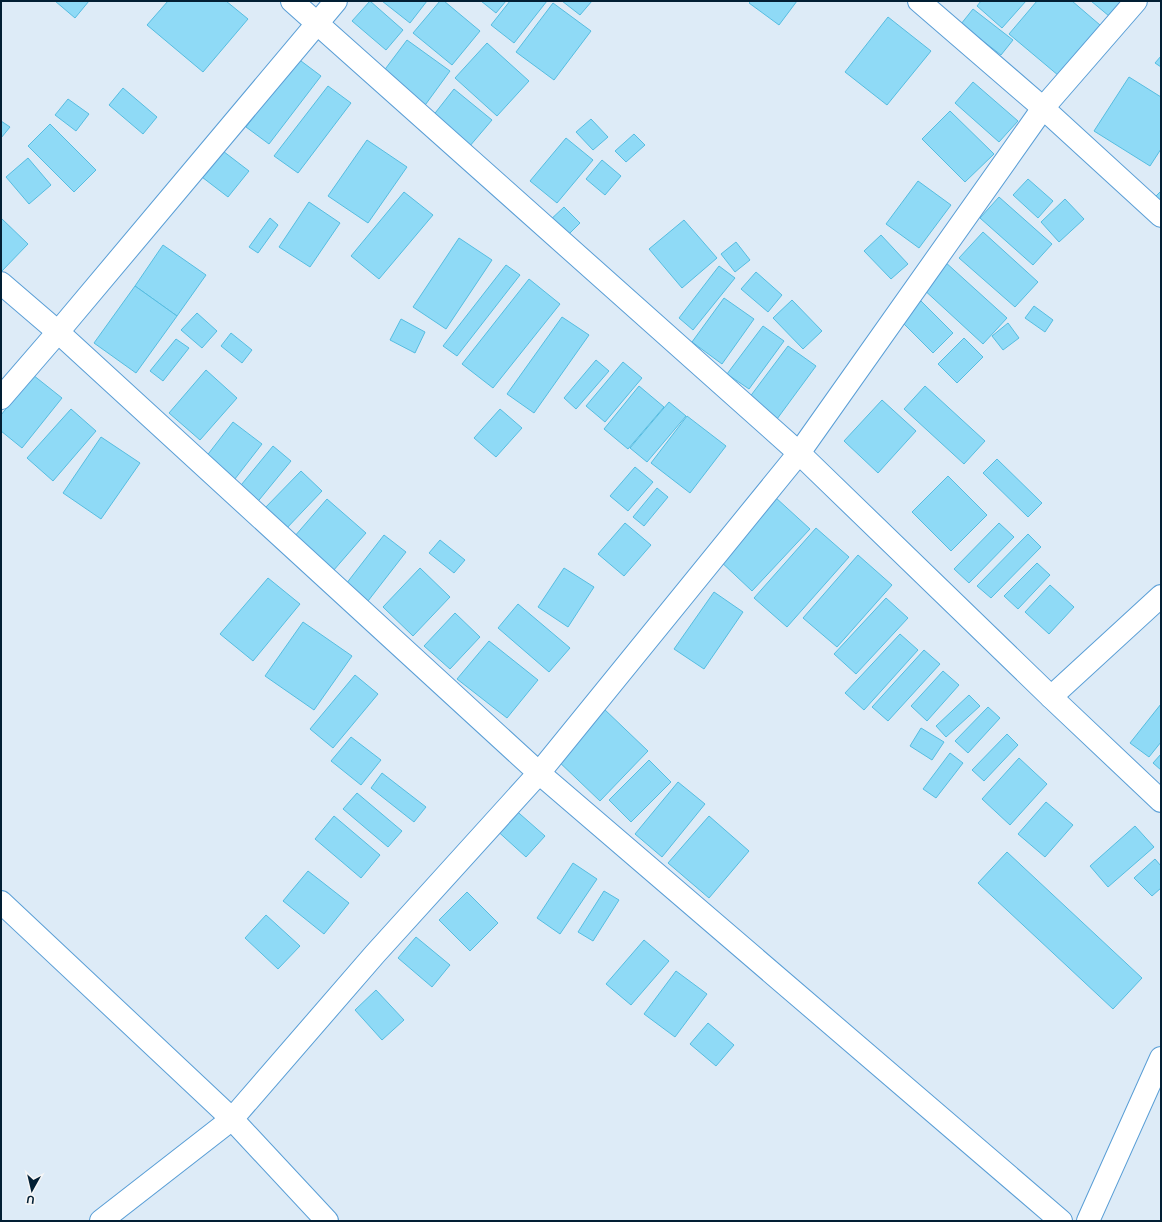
<svg xmlns="http://www.w3.org/2000/svg" width="1162" height="1222" font-family="Helvetica,sans-serif">
  <style>
    .building { fill: #8fdaf6; stroke: #56bde1 }
    .lines { fill: none; stroke-linecap: round; stroke-linejoin: round }
    .street-casing { stroke: #599ed6; stroke-width: 24 }
    .street { stroke: #fff; stroke-width: 22 }
  </style>
  <rect width="100%" height="100%" fill="#ddebf7"/>
  <!-- building -->
  <g class="building">
    <polygon points="55,1 89,1 75,18"/>
    <polygon points="168,1 226,1 248,19 203,72 147,25"/>
    <polygon points="370,1 403,30 386,50 352,21"/>
    <polygon points="382,1 427,1 410,23"/>
    <polygon points="440,1 444,1 480,31 452,65 413,33"/>
    <polygon points="481,1 506,1 496,13"/>
    <polygon points="510,1 547,1 514,43 491,25"/>
    <polygon points="562,1 592,1 580,15"/>
    <polygon points="751,1 797,1 779,25 749,3"/>
    <polygon points="981,1 1026,1 1002,28 977,6"/>
    <polygon points="1037,1 1072,1 1107,31 1065,81 1009,34"/>
    <polygon points="1091,1 1121,1 1109,16"/>
    <polygon points="553,3 591,31 554,80 516,52"/>
    <polygon points="973,9 1013,40 1001,55 961,24"/>
    <polygon points="888,17 931,51 887,105 845,72"/>
    <polygon points="407,40 450,71 423,108 380,76"/>
    <polygon points="487,43 529,81 497,116 455,78"/>
    <polygon points="1161,56 1161,67 1155,63"/>
    <polygon points="297,58 321,76 269,144 246,127"/>
    <polygon points="1129,77 1161,97 1161,149 1150,166 1094,131"/>
    <polygon points="973,82 1018,121 999,142 955,103"/>
    <polygon points="328,86 351,103 298,173 274,156"/>
    <polygon points="123,88 157,117 143,134 109,105"/>
    <polygon points="454,89 492,120 469,147 432,117"/>
    <polygon points="68,99 89,114 76,131 55,115"/>
    <polygon points="950,111 994,154 965,182 922,139"/>
    <polygon points="591,119 608,137 593,150 576,132"/>
    <polygon points="1,121 10,127 1,138"/>
    <polygon points="50,124 96,170 74,192 28,146"/>
    <polygon points="634,134 645,145 626,162 615,151"/>
    <polygon points="566,138 593,160 557,203 530,181"/>
    <polygon points="367,140 407,167 368,223 328,196"/>
    <polygon points="219,148 249,171 228,197 198,174"/>
    <polygon points="28,158 51,185 29,204 6,177"/>
    <polygon points="602,160 621,176 605,195 586,179"/>
    <polygon points="1028,179 1053,201 1038,218 1013,195"/>
    <polygon points="918,181 951,205 919,248 886,224"/>
    <polygon points="1161,191 1161,202 1155,197"/>
    <polygon points="404,192 433,215 379,279 351,256"/>
    <polygon points="999,197 1052,244 1033,265 980,218"/>
    <polygon points="1065,199 1084,219 1059,242 1041,222"/>
    <polygon points="309,202 340,223 310,267 279,247"/>
    <polygon points="564,207 580,223 564,239 548,222"/>
    <polygon points="1,218 28,244 1,272"/>
    <polygon points="270,218 278,225 258,253 249,247"/>
    <polygon points="684,220 717,258 682,288 649,249"/>
    <polygon points="983,232 1038,282 1015,307 959,258"/>
    <polygon points="881,235 908,264 891,279 864,251"/>
    <polygon points="459,238 492,260 446,329 413,307"/>
    <polygon points="736,242 750,260 735,272 721,254"/>
    <polygon points="163,245 206,275 177,316 135,286"/>
    <polygon points="944,261 1007,318 983,344 921,287"/>
    <polygon points="506,265 520,275 457,356 443,346"/>
    <polygon points="719,266 735,278 693,330 679,318"/>
    <polygon points="756,272 782,295 768,312 741,289"/>
    <polygon points="529,279 560,304 493,388 462,364"/>
    <polygon points="135,286 177,316 136,373 94,343"/>
    <polygon points="724,298 754,319 722,364 692,342"/>
    <polygon points="792,300 822,331 803,349 773,318"/>
    <polygon points="921,301 953,333 933,353 901,321"/>
    <polygon points="1034,306 1053,320 1045,332 1025,318"/>
    <polygon points="197,313 217,331 202,348 181,330"/>
    <polygon points="562,317 589,335 534,413 507,394"/>
    <polygon points="401,319 425,332 415,353 390,340"/>
    <polygon points="1008,323 1019,338 1003,350 992,336"/>
    <polygon points="763,326 784,341 749,389 727,374"/>
    <polygon points="231,333 252,350 242,363 221,346"/>
    <polygon points="964,338 983,357 957,383 938,364"/>
    <polygon points="176,339 189,348 163,381 150,371"/>
    <polygon points="788,346 816,366 777,419 749,398"/>
    <polygon points="596,360 609,371 576,409 564,398"/>
    <polygon points="623,362 642,378 605,422 586,406"/>
    <polygon points="206,370 237,398 200,440 169,413"/>
    <polygon points="33,375 62,398 22,448 1,431 1,415"/>
    <polygon points="639,386 664,407 628,449 604,429"/>
    <polygon points="925,386 985,441 964,464 904,409"/>
    <polygon points="882,400 916,431 878,473 844,441"/>
    <polygon points="669,402 686,416 647,462 630,448"/>
    <polygon points="71,409 96,431 53,481 27,458"/>
    <polygon points="500,409 522,428 496,457 474,438"/>
    <polygon points="687,416 726,446 690,493 651,463"/>
    <polygon points="233,422 262,444 231,484 202,462"/>
    <polygon points="101,437 140,463 101,519 63,493"/>
    <polygon points="273,446 291,461 255,505 237,490"/>
    <polygon points="997,459 1042,503 1028,517 983,473"/>
    <polygon points="635,467 653,482 628,511 610,496"/>
    <polygon points="301,471 322,491 285,530 263,510"/>
    <polygon points="948,476 987,515 951,551 912,512"/>
    <polygon points="657,488 668,497 644,526 633,517"/>
    <polygon points="775,497 810,529 752,591 718,559"/>
    <polygon points="327,499 366,533 333,571 294,537"/>
    <polygon points="625,523 651,545 624,576 598,554"/>
    <polygon points="999,523 1014,537 969,583 954,569"/>
    <polygon points="816,528 849,557 787,627 754,598"/>
    <polygon points="1028,534 1041,547 991,598 977,586"/>
    <polygon points="384,535 406,552 368,601 346,584"/>
    <polygon points="440,540 465,560 454,573 429,553"/>
    <polygon points="858,555 892,585 837,647 803,618"/>
    <polygon points="1037,563 1050,575 1018,609 1004,596"/>
    <polygon points="420,568 450,597 413,636 383,607"/>
    <polygon points="564,568 594,587 568,627 538,607"/>
    <polygon points="268,578 300,604 253,661 220,634"/>
    <polygon points="1050,585 1074,607 1049,634 1025,612"/>
    <polygon points="714,592 743,612 704,669 674,649"/>
    <polygon points="886,598 908,618 856,674 834,654"/>
    <polygon points="518,604 570,648 549,672 498,628"/>
    <polygon points="455,613 480,637 450,669 424,646"/>
    <polygon points="303,622 352,656 314,710 265,676"/>
    <polygon points="900,634 918,650 864,710 845,693"/>
    <polygon points="489,641 538,680 507,718 457,679"/>
    <polygon points="924,650 940,664 888,721 872,707"/>
    <polygon points="943,671 959,685 927,721 911,706"/>
    <polygon points="355,675 378,694 333,748 310,729"/>
    <polygon points="969,695 980,706 946,737 936,726"/>
    <polygon points="1161,704 1161,742 1149,757 1130,743"/>
    <polygon points="988,707 1000,718 968,753 955,741"/>
    <polygon points="603,708 648,751 600,801 555,758"/>
    <polygon points="921,728 944,742 932,760 910,746"/>
    <polygon points="1007,734 1018,745 984,781 972,770"/>
    <polygon points="351,737 381,760 361,785 331,761"/>
    <polygon points="950,753 963,763 936,798 923,789"/>
    <polygon points="1161,754 1161,770 1153,763"/>
    <polygon points="1019,758 1047,784 1010,825 982,799"/>
    <polygon points="649,760 671,782 631,822 609,800"/>
    <polygon points="382,773 426,807 414,822 371,788"/>
    <polygon points="678,782 705,804 662,857 635,834"/>
    <polygon points="357,793 402,831 388,847 343,809"/>
    <polygon points="1046,802 1073,825 1045,857 1018,834"/>
    <polygon points="512,807 545,836 526,857 493,827"/>
    <polygon points="334,816 380,855 361,878 315,839"/>
    <polygon points="709,816 749,851 709,898 668,863"/>
    <polygon points="1135,826 1154,847 1108,887 1090,866"/>
    <polygon points="1007,852 1142,978 1113,1009 978,883"/>
    <polygon points="1155,859 1161,866 1161,888 1152,896 1134,878"/>
    <polygon points="573,863 597,879 560,934 537,918"/>
    <polygon points="308,871 349,903 324,934 283,901"/>
    <polygon points="604,891 619,900 593,941 578,932"/>
    <polygon points="467,892 498,923 470,951 439,920"/>
    <polygon points="266,915 300,946 278,969 245,938"/>
    <polygon points="416,937 450,965 432,987 398,958"/>
    <polygon points="644,940 669,961 631,1005 606,984"/>
    <polygon points="676,971 707,994 675,1037 644,1014"/>
    <polygon points="376,990 404,1020 382,1040 355,1010"/>
    <polygon points="708,1023 734,1045 716,1066 690,1044"/>
  </g>
  <g class="lines">
    <!-- street casing -->
    <g class="street-casing">
      <g id="street">
        <polyline points="292,1 799,453 1051,697 1161,801"/>
        <polyline points="919,1 1043,108 1161,216"/>
        <polyline points="1,283 58,332 539,773 1061,1221"/>
        <polyline points="1,398 58,332 336,1"/>
        <polyline points="1051,697 1161,596"/>
        <polyline points="1,902 232,1119 327,1221"/>
        <polyline points="101,1221 232,1119 375,954 539,773 799,453 1043,108 1136,1"/>
        <polyline points="1088,1221 1161,1058"/>
      </g>
    </g>
    <!-- street -->
    <use href="#street" class="street"/>
  </g>
  <!-- border -->
  <rect width="1162" height="1222" fill="none" stroke="#021f34" stroke-width="4"/>
  <!-- north arrow -->
  <g transform="translate(32 1190) rotate(188)" stroke="#f6f6f6" stroke-width="3" paint-order="stroke">
  <path d="M0-3L7 15L0 10L-7 15Z" fill="#021f34"/>
  <text y="-6" font-size="11" font-weight="bold" text-anchor="middle" fill="#021f34">U</text>
  </g>
</svg>
